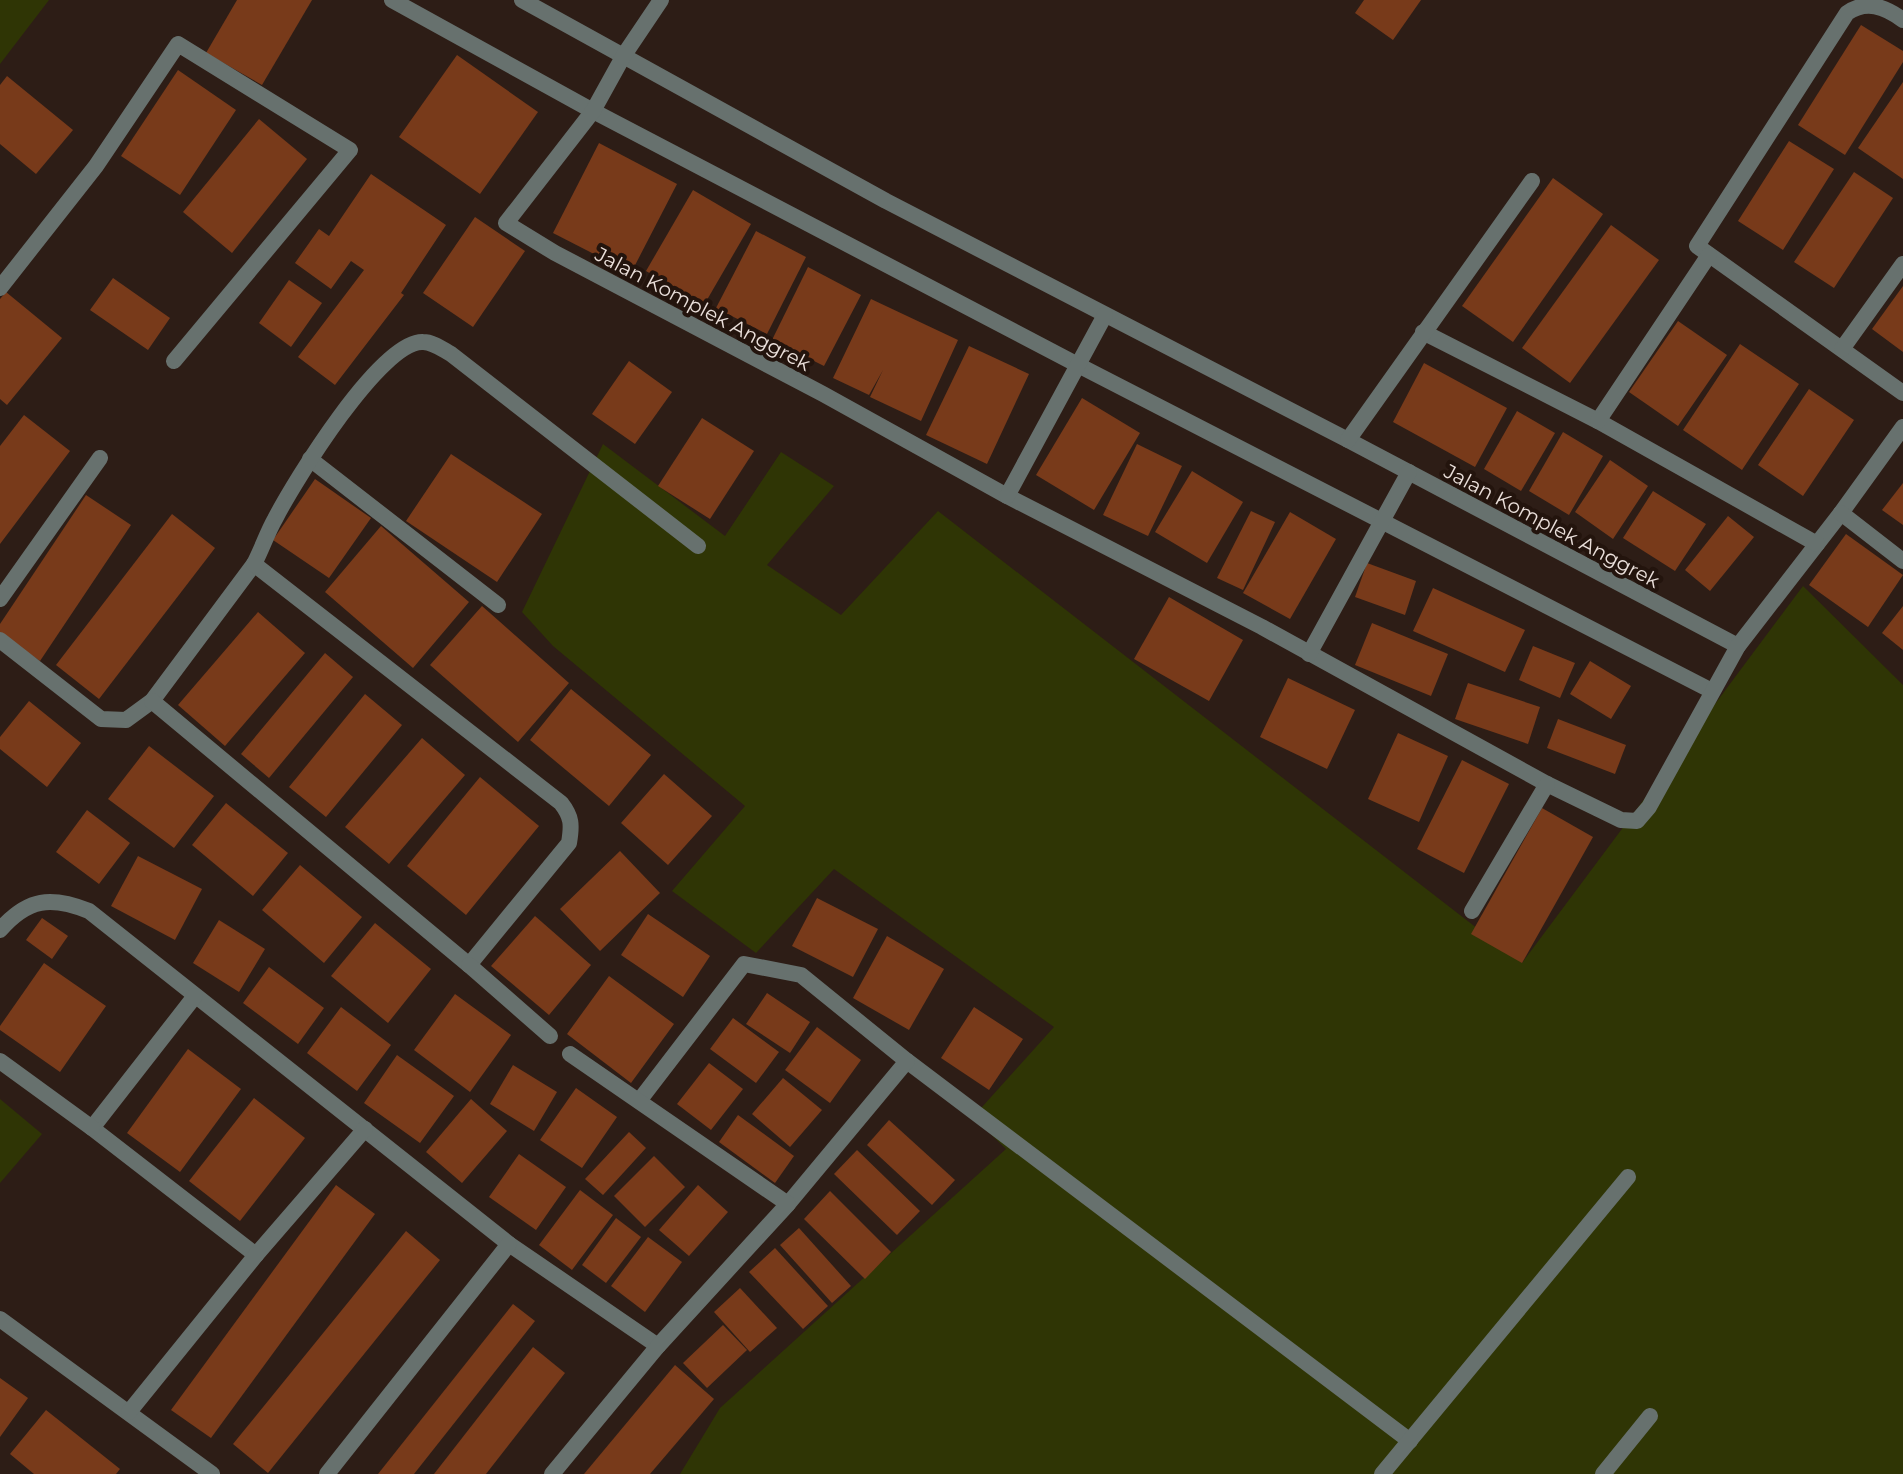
<svg xmlns="http://www.w3.org/2000/svg" width="1903" height="1474" font-family="Montserrat,sans-serif">
  <style>
    .green { fill: #2f3505 }
    .building { fill: #783a1a }
    .lines { fill: none; stroke-linecap: round; stroke-linejoin: round }
    .street { stroke: #67716e; stroke-width: 16 }
    .labels { text-anchor: middle; dominant-baseline: central; stroke-width: 8; stroke-linejoin: round; paint-order: stroke }
    .street-label { font-size: 20px; fill: #ebe0db; stroke: #23140d }
  </style>
  <rect width="100%" height="100%" fill="#2d1d16"/>
  <!-- green -->
  <g class="green">
    <polygon points="0,0 49,0 0,64"/>
    <polygon points="603,444 725,536 781,452 834,486 767,565 841,615 938,511 1522,963 1803,586 1903,685 1903,1474 680,1474 720,1408 1006,1149 973,1117 1054,1027 834,869 756,953 672,891 745,806 553,646 522,612"/>
    <polygon points="0,1099 42,1134 0,1183"/>
  </g>
  <!-- building -->
  <g class="building">
    <polygon points="237,0 312,0 262,85 206,53"/>
    <polygon points="1364,0 1421,0 1393,40 1355,13"/>
    <polygon points="1861,25 1903,51 1903,62 1845,155 1798,125"/>
    <polygon points="457,55 538,112 480,194 399,137"/>
    <polygon points="178,70 236,110 180,195 121,156"/>
    <polygon points="7,76 73,130 36,174 0,144 0,85"/>
    <polygon points="1903,82 1903,179 1858,148"/>
    <polygon points="259,119 307,159 232,253 183,212"/>
    <polygon points="1789,141 1834,169 1783,250 1738,221"/>
    <polygon points="599,143 677,184 631,273 553,233"/>
    <polygon points="1854,172 1893,198 1834,288 1794,262"/>
    <polygon points="371,174 446,225 401,293 404,295 335,385 298,357 364,270 351,261 331,289 295,263 319,229 329,236"/>
    <polygon points="1553,178 1603,214 1513,342 1462,306"/>
    <polygon points="693,190 751,224 704,305 646,271"/>
    <polygon points="475,217 525,251 473,327 423,293"/>
    <polygon points="1611,225 1659,260 1570,383 1522,348"/>
    <polygon points="756,231 806,257 767,334 716,308"/>
    <polygon points="808,267 861,295 824,366 772,340"/>
    <polygon points="113,278 170,318 148,350 90,310"/>
    <polygon points="289,280 322,303 291,347 259,323"/>
    <polygon points="1903,286 1903,352 1872,329"/>
    <polygon points="6,292 62,338 7,405 0,399 0,299"/>
    <polygon points="871,299 958,340 921,421 870,397 883,370 869,395 833,378"/>
    <polygon points="1678,321 1727,355 1678,426 1629,392"/>
    <polygon points="1740,344 1799,384 1742,470 1683,430"/>
    <polygon points="969,346 1029,374 987,464 926,435"/>
    <polygon points="629,361 672,392 635,444 592,414"/>
    <polygon points="1424,363 1507,408 1475,467 1393,422"/>
    <polygon points="1809,389 1854,420 1803,496 1758,465"/>
    <polygon points="1082,398 1140,433 1094,510 1036,475"/>
    <polygon points="1517,411 1555,433 1521,491 1484,469"/>
    <polygon points="24,415 70,451 0,544 0,446"/>
    <polygon points="702,418 754,451 710,519 658,486"/>
    <polygon points="1563,432 1603,456 1569,515 1529,491"/>
    <polygon points="1137,444 1182,466 1148,536 1103,515"/>
    <polygon points="451,454 542,514 497,582 406,521"/>
    <polygon points="1610,460 1648,486 1613,539 1575,512"/>
    <polygon points="1192,471 1243,502 1207,563 1155,532"/>
    <polygon points="315,479 371,518 329,578 273,540"/>
    <polygon points="1903,483 1903,525 1882,510"/>
    <polygon points="1653,491 1706,524 1675,571 1623,538"/>
    <polygon points="86,495 131,525 40,661 0,634 0,624"/>
    <polygon points="1251,511 1275,522 1243,590 1217,578"/>
    <polygon points="1290,512 1336,539 1290,619 1243,593"/>
    <polygon points="172,514 215,548 99,699 56,665"/>
    <polygon points="1728,516 1754,537 1710,591 1685,570"/>
    <polygon points="381,526 469,602 413,668 325,592"/>
    <polygon points="1846,534 1903,575 1868,627 1809,585"/>
    <polygon points="1367,563 1416,581 1405,615 1355,597"/>
    <polygon points="1433,588 1525,630 1505,672 1413,631"/>
    <polygon points="1169,597 1243,640 1209,701 1134,659"/>
    <polygon points="482,606 569,683 518,742 430,665"/>
    <polygon points="1903,606 1903,650 1882,633"/>
    <polygon points="258,612 305,653 225,746 178,705"/>
    <polygon points="1372,623 1448,654 1431,696 1355,665"/>
    <polygon points="1533,646 1575,663 1560,698 1519,680"/>
    <polygon points="325,653 353,677 269,778 241,754"/>
    <polygon points="1590,661 1631,686 1611,719 1570,694"/>
    <polygon points="1288,678 1355,710 1327,769 1260,737"/>
    <polygon points="1468,683 1540,707 1528,744 1455,719"/>
    <polygon points="571,689 651,755 609,806 530,740"/>
    <polygon points="365,694 402,725 326,817 289,787"/>
    <polygon points="29,701 81,743 47,787 0,749 0,737"/>
    <polygon points="1558,719 1626,745 1615,774 1547,748"/>
    <polygon points="1398,733 1448,756 1419,822 1368,799"/>
    <polygon points="422,738 465,775 389,864 345,827"/>
    <polygon points="149,746 214,796 174,848 108,799"/>
    <polygon points="1462,760 1509,784 1464,873 1417,849"/>
    <polygon points="664,774 712,816 668,865 621,823"/>
    <polygon points="480,777 539,826 466,915 407,866"/>
    <polygon points="226,803 288,853 253,896 192,845"/>
    <polygon points="1542,808 1593,837 1522,963 1471,934"/>
    <polygon points="87,810 130,843 99,884 56,852"/>
    <polygon points="620,851 660,893 600,951 560,909"/>
    <polygon points="138,856 202,889 175,940 111,906"/>
    <polygon points="300,865 362,917 324,963 262,910"/>
    <polygon points="817,898 878,929 853,977 792,946"/>
    <polygon points="648,914 710,956 683,997 621,955"/>
    <polygon points="535,916 591,965 549,1015 491,966"/>
    <polygon points="42,918 68,936 52,959 26,940"/>
    <polygon points="219,920 265,949 239,992 193,963"/>
    <polygon points="375,923 431,969 388,1023 331,976"/>
    <polygon points="887,936 944,969 909,1030 853,998"/>
    <polygon points="44,963 106,1006 60,1072 0,1030 0,1026"/>
    <polygon points="269,967 324,1008 298,1044 243,1003"/>
    <polygon points="609,976 674,1024 631,1083 567,1034"/>
    <polygon points="767,993 810,1022 790,1053 746,1024"/>
    <polygon points="455,994 511,1035 470,1092 414,1050"/>
    <polygon points="341,1007 391,1045 357,1091 307,1053"/>
    <polygon points="974,1007 1023,1039 989,1090 941,1058"/>
    <polygon points="733,1018 779,1052 756,1083 710,1049"/>
    <polygon points="817,1027 861,1060 830,1103 785,1070"/>
    <polygon points="188,1049 241,1089 180,1172 127,1133"/>
    <polygon points="397,1055 454,1096 420,1143 364,1103"/>
    <polygon points="709,1063 743,1089 711,1130 677,1104"/>
    <polygon points="513,1065 557,1092 534,1131 490,1104"/>
    <polygon points="783,1078 822,1110 790,1147 752,1114"/>
    <polygon points="576,1088 617,1117 582,1168 540,1140"/>
    <polygon points="254,1098 305,1138 240,1221 189,1181"/>
    <polygon points="471,1099 507,1131 462,1183 426,1152"/>
    <polygon points="738,1115 794,1156 775,1183 719,1142"/>
    <polygon points="889,1120 955,1180 932,1205 867,1145"/>
    <polygon points="629,1132 646,1148 603,1195 585,1179"/>
    <polygon points="857,1150 920,1211 897,1235 834,1174"/>
    <polygon points="519,1154 566,1187 536,1230 489,1197"/>
    <polygon points="654,1156 685,1187 645,1227 614,1196"/>
    <polygon points="336,1185 375,1214 211,1438 171,1410"/>
    <polygon points="698,1185 728,1212 689,1256 659,1230"/>
    <polygon points="580,1190 613,1215 572,1270 539,1245"/>
    <polygon points="830,1191 891,1252 865,1279 804,1219"/>
    <polygon points="616,1218 641,1237 606,1283 582,1265"/>
    <polygon points="799,1228 851,1286 832,1303 780,1245"/>
    <polygon points="406,1231 440,1260 268,1473 233,1444"/>
    <polygon points="648,1237 682,1262 645,1312 611,1286"/>
    <polygon points="775,1248 828,1306 803,1329 749,1272"/>
    <polygon points="740,1288 777,1328 750,1352 714,1312"/>
    <polygon points="513,1304 535,1321 414,1474 378,1474"/>
    <polygon points="723,1325 747,1350 707,1388 683,1363"/>
    <polygon points="533,1347 565,1373 486,1474 434,1474"/>
    <polygon points="675,1365 714,1399 650,1474 584,1474"/>
    <polygon points="0,1378 28,1398 0,1437"/>
    <polygon points="46,1410 120,1469 116,1474 34,1474 10,1454"/>
  </g>
  <g class="lines">
    <!-- street -->
    <g class="street">
      <polyline points="392,0 593,111 1078,365 1712,691"/>
      <polyline points="522,0 886,201 1348,440 1738,646"/>
      <polyline points="661,0 624,55 593,111 506,223 555,253 823,394 1007,496 1262,627 1547,784 1621,820 1637,821 1649,807 1738,646 1841,513 1903,427"/>
      <path d="M 1903,20 C 1884,6 1866,0 1847,13 L 1697,246 L 1903,393"/>
      <polyline points="0,288 96,166 178,44 350,150 174,361"/>
      <polyline points="1423,332 1598,421 1817,544"/>
      <polyline points="1842,349 1903,264"/>
      <polyline points="1598,421 1709,255"/>
      <polyline points="1348,440 1532,181"/>
      <polyline points="310,459 498,605"/>
      <polyline points="1007,496 1105,315"/>
      <polyline points="1841,513 1903,561"/>
      <polyline points="0,599 100,458"/>
      <polyline points="0,640 101,719 126,720 152,701 254,564"/>
      <polyline points="1309,654 1409,472"/>
      <path d="M 152,701 L 469,965 L 569,843 C 572,825 572,817 561,803 L 254,564 C 262,549 267,533 275,519 C 294,482 381,340 423,342 C 433,342 442,349 451,354 L 698,546"/>
      <polyline points="1472,911 1547,784"/>
      <path d="M 0,930 C 28,898 51,896 89,911 L 509,1244 L 658,1346"/>
      <polyline points="469,965 550,1036"/>
      <polyline points="195,996 92,1128 256,1255"/>
      <polyline points="0,1061 92,1128"/>
      <polyline points="907,1061 1410,1441"/>
      <polyline points="639,1101 744,964 801,975 907,1061 788,1204"/>
      <polyline points="0,1319 212,1474"/>
      <polyline points="129,1412 256,1255 365,1129"/>
      <polyline points="327,1474 509,1244"/>
      <polyline points="552,1474 658,1346 788,1204 570,1054"/>
      <polyline points="1382,1474 1628,1177"/>
      <polyline points="1603,1474 1650,1416"/>
    </g>
  </g>
  <g class="labels">
    <!-- street labels -->
    <g class="street-label">
      <text transform="translate(703 309) rotate(28)">Jalan Komplek Anggrek</text>
      <text transform="translate(1552 526) rotate(28)">Jalan Komplek Anggrek</text>
    </g>
  </g>
</svg>
